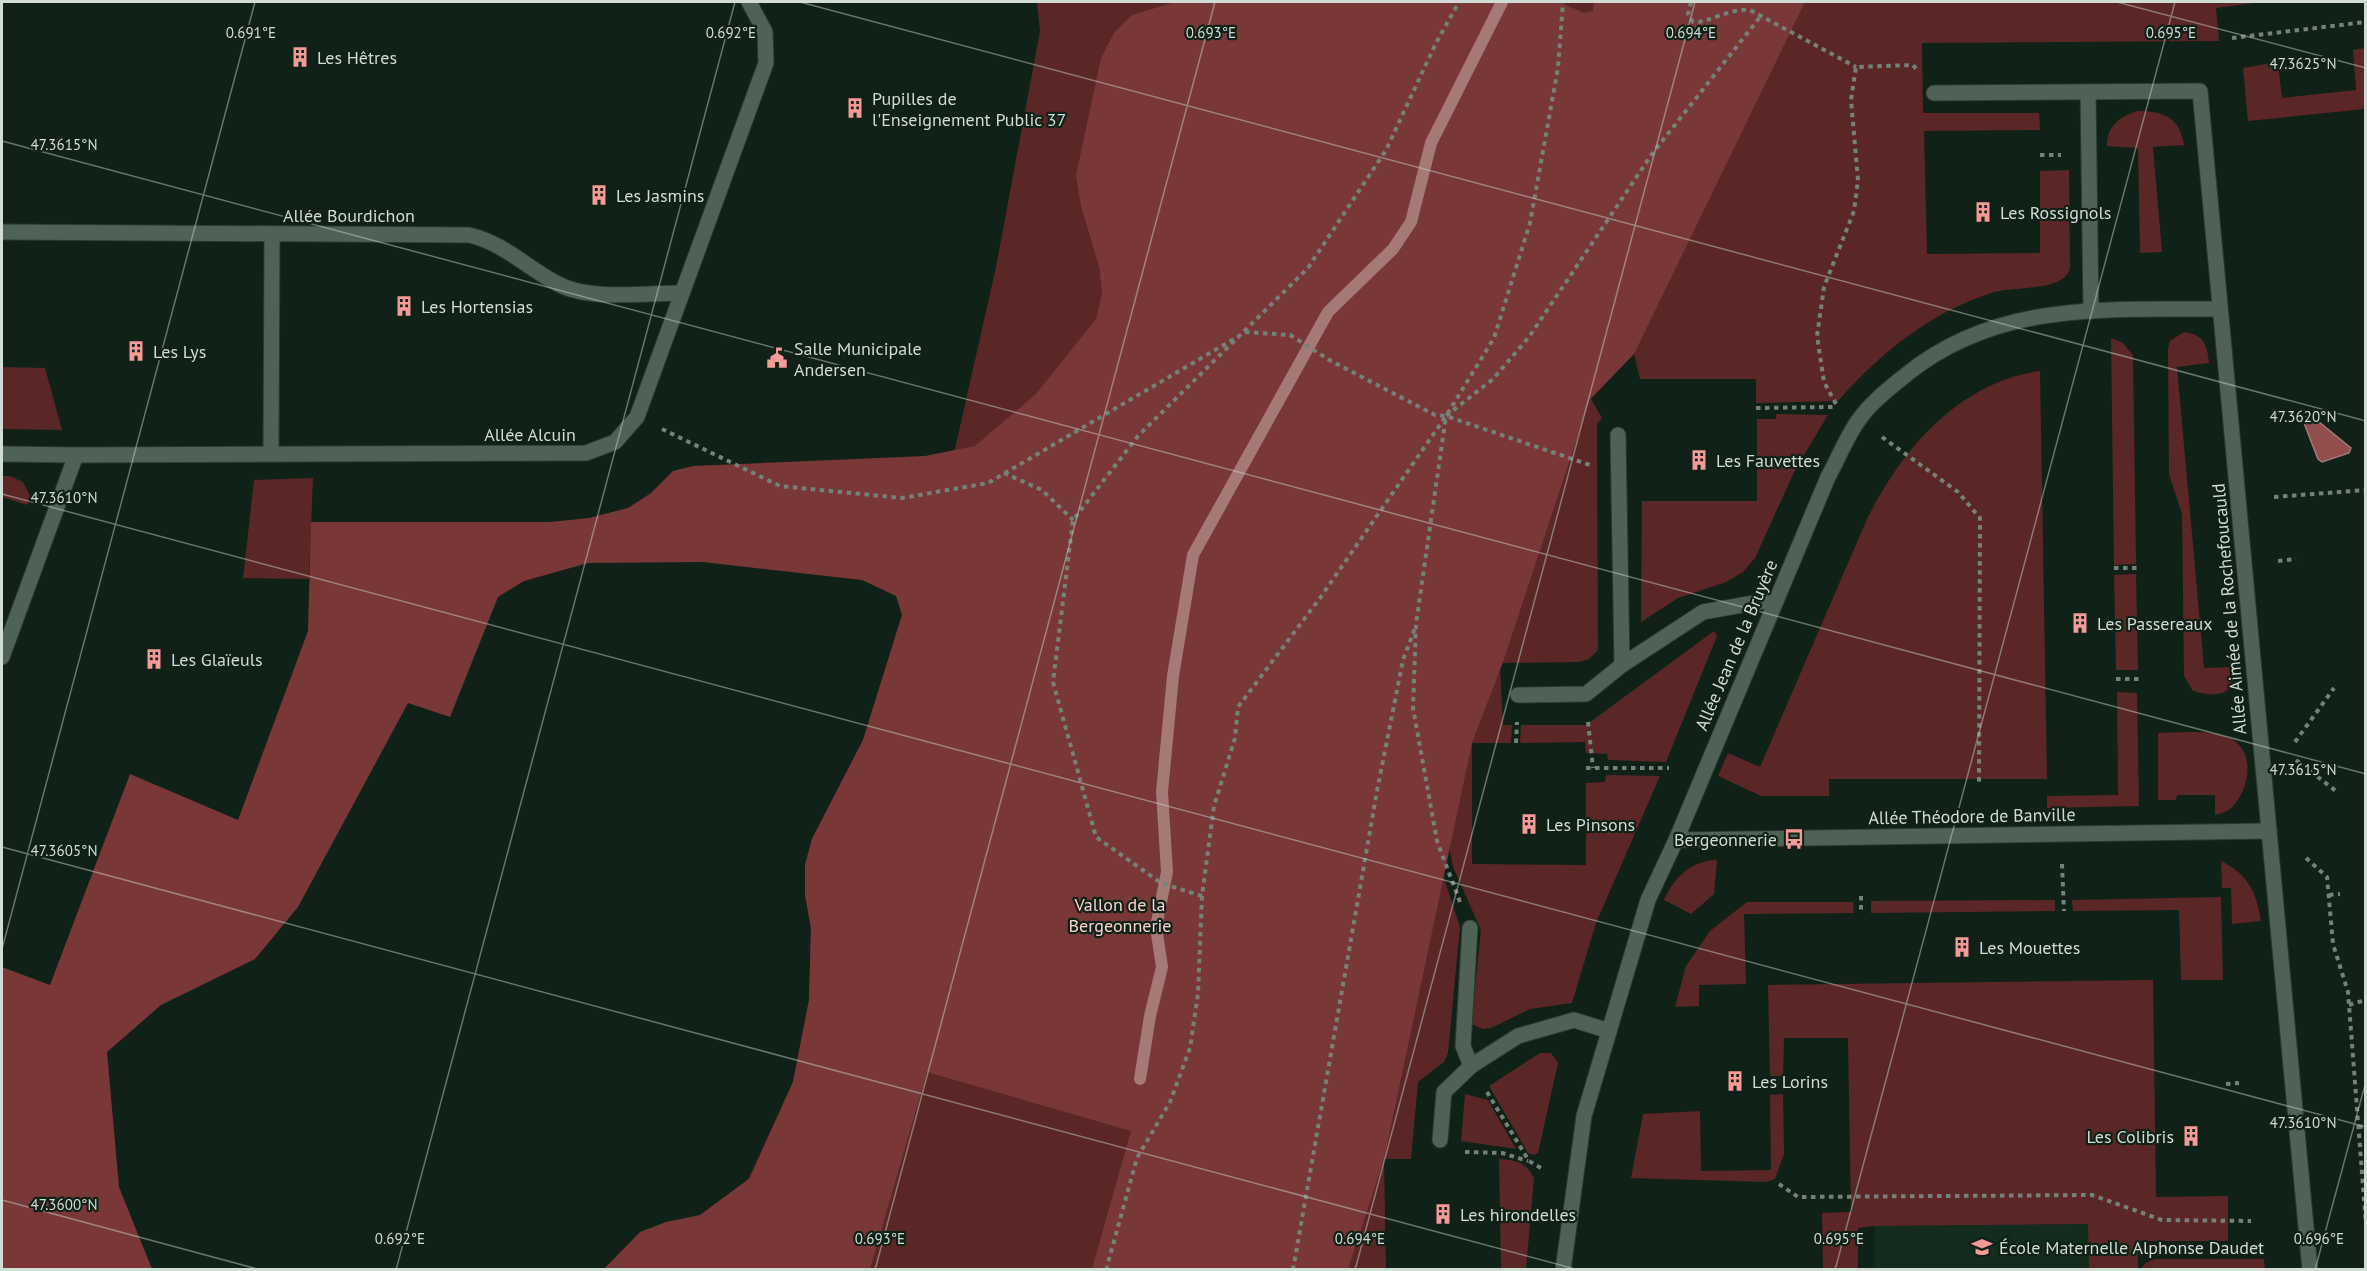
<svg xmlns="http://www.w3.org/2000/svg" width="2367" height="1271" font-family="'PT Sans',sans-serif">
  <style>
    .built { fill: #142c1d }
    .green { fill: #5a2726 }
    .forest { fill: #793837 }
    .water { fill: #914e4d; stroke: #a47976; stroke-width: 1.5 }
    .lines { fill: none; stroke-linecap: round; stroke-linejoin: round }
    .stream { stroke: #a47976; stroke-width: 12 }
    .lane-casing { stroke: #2e3931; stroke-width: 17 }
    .street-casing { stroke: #2e3931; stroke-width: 17 }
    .path { stroke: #748279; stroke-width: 4; stroke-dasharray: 4.5 4.5; stroke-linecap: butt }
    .lane { stroke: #4f6256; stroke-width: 15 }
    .street { stroke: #4f6256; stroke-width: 15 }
    .ticks { fill: none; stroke: #d1dcd4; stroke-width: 1.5; stroke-opacity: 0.45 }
    .labels { text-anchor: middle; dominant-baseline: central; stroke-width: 4.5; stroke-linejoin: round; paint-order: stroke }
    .poi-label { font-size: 18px; fill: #d1dcd4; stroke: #102117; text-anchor: start }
    .street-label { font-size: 18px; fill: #d1dcd4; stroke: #102117 }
    .park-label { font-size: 18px; fill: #fbd1ce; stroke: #102117 }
    .ticks-label { font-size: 15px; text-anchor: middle; fill: #d1dcd4; stroke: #102117; stroke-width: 4.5; stroke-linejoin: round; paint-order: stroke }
  </style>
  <rect width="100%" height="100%" fill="#102117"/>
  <!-- built -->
  <polygon class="built" points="2089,1224 2089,1269 1815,1270 1875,1267 1875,1226"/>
  <!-- green -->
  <g class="green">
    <path d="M 1037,2 L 2262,2 L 2216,8 L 2219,41 L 1922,43 L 1923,113 L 2039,113 L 2040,130 L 1924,131 L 1927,254 L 2040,253 L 2040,171 L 2069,170 L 2070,268 C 2064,293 2013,285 1991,293 C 1930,313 1880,353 1838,401 L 1756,403 L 1756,379 L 1640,379 L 1634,354 L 1591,399 L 1602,418 L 1597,424 L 1598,650 L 1589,659 L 1579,662 L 1502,663 L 1500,668 L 1503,725 L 1512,725 L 1511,743 L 1472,743 L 1472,864 L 1586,865 L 1586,783 L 1605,782 L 1606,775 L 1660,776 L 1596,923 L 1572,1003 L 1530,1009 L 1491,1028 L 1483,1029 L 1471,1024 L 1481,930 L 1453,867 L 1449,847 L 1443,875 L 1460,927 L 1448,1053 L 1444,1062 L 1418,1082 L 1411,1159 L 1384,1159 L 1386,1269 L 706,1270 L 793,1082 L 809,1000 L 811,928 L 805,895 L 805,865 L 812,839 L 863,740 L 902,615 L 936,533 L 996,267 L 1040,31 Z"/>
    <polygon points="2365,48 2365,109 2248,121 2243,68 2278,62 2282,98 2356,90 2353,50"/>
    <path d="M 2137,111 C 2163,111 2180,117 2184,145 L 2153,147 L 2162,252 L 2140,253 L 2138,148 L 2107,146 C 2107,126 2119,117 2137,111 Z"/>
    <path d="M 2184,332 C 2204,335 2207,344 2209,363 L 2177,367 L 2204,668 L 2236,667 C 2235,696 2218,698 2193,691 L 2184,676 L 2182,514 L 2169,474 L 2168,349 L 2170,341 Z"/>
    <polygon points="2111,338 2123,343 2133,355 2136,564 2114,565"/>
    <polygon points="2,367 45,368 62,430 2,429"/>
    <path d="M 2040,371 L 2047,779 L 1829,779 L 1829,796 L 1761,796 L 1718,776 L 1728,753 L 1760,767 L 1867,519 C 1902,449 1959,382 2040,371 Z"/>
    <polygon points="1776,414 1828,415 1795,470 1755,558 1743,572 1726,582 1678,598 1641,622 1642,501 1757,501 1757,419 1776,419"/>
    <polygon points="2,476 10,476 23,482 30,496 27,505 2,497"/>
    <polygon points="313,478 309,579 243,578 254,480"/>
    <polygon points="2136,574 2138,670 2116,670 2114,575"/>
    <polygon points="1714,631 1717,636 1666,762 1608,760 1607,754 1586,753 1585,742 1520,743 1521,725 1586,725"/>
    <polygon points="2117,692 2137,693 2139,806 2047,808 2047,796 2118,795"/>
    <path d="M 2158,733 C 2180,733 2208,729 2229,738 C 2258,750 2249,794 2229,810 C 2225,812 2219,814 2215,815 L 2215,795 L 2177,795 L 2176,800 L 2158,800 Z"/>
    <path d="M 1717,860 L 1714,894 L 1691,914 L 1664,900 C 1674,877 1691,861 1717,860 Z"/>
    <path d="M 2221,861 C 2248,874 2257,893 2261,921 L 2232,924 L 2231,888 L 2222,888 Z"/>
    <polygon points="2221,897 2223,980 2181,980 2179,910 2073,911 2072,900"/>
    <polygon points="2055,900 2055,911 1871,913 1871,901"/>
    <polygon points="1747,902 1853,902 1854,913 1744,914 1746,984 1699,985 1699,1006 1675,1007 1686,966 1710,931"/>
    <polygon points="2153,980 2156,1197 2228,1196 2228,1241 2138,1241 2138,1269 2089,1270 2088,1224 1875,1226 1858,1228 1858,1269 1823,1269 1822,1213 1851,1212 1848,1038 1784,1038 1783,1076 1770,1076 1768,985"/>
    <polygon points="1540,1053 1551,1053 1558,1063 1538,1153 1534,1155 1528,1153 1489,1086"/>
    <polygon points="1465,1094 1488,1100 1516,1149 1461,1141"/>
    <polygon points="1783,1094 1784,1154 1775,1179 1766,1182 1631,1178 1643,1114 1700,1111 1701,1171 1771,1170 1770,1095"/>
    <path d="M 1499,1159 C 1515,1160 1526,1162 1534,1178 L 1526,1269 L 1501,1269 Z"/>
    <polygon points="2155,1259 2264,1259 2265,1269 2141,1269 2146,1263"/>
  </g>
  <!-- forest -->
  <polygon class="forest" points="1175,2 1559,2 1584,13 1593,11 1594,2 1805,2 1634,354 1590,399 1503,662 1472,743 1384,1159 1348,1269 1092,1269 1131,1131 927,1072 870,1269 604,1269 640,1232 666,1222 700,1215 750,1178 793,1082 809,1000 811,928 805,895 805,865 812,839 863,740 902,615 896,596 862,580 703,562 588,563 524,581 498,597 450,717 408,703 298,907 255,959 161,1005 107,1052 119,1187 152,1269 2,1269 2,967 50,985 130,774 238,820 308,631 311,522 550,522 589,518 628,508 651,493 673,471 693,466 925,456 975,446 1036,394 1096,319 1102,294 1100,270 1081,206 1076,175 1101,58 1114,33 1132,15"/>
  <!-- water -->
  <polygon class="water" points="2306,417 2314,418 2351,448 2349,453 2322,462 2318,459 2304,423"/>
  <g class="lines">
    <!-- stream -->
    <polyline class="stream" points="1140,1079 1150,1016 1162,967 1156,927 1167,872 1162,792 1173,676 1193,555 1328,312 1393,249 1411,222 1431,143 1502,2"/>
    <!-- lane casing -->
    <g class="lane-casing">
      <g id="lane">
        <polyline points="1618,435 1622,665"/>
        <polyline points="1518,695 1586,694 1622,665 1703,612 1776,599"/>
        <polyline points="1470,928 1463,1046 1471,1066"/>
        <polyline points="1440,1140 1444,1092 1471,1066 1518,1036 1574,1020 1609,1031"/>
      </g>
    </g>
    <!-- street casing -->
    <g class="street-casing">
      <g id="street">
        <polyline points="2088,92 2091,311"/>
        <polyline points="1934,93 2200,91 2310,1270"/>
        <path d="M 2,232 L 469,235 C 504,243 527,268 558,284 C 590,301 646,293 682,293"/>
        <polyline points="2,454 76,455"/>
        <polyline points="271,454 272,234"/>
        <polyline points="2,657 76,455 586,453 615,442 637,417 766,63 765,32 749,2"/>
        <polyline points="1676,840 2269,831"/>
        <path d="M 1563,1270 L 1584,1116 L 1648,900 L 1676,840 L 1828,477 C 1838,459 1846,438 1858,421 C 1871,402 1890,388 1907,374 C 1999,300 2109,310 2220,309"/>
      </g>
    </g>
    <!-- path -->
    <g class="path">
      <path d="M 1691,2 L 1688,14 L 1693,22 C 1706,24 1728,8 1750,10 L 1856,67"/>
      <polyline points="2232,38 2366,22"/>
      <polyline points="2040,155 2061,155"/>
      <polyline points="1245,332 1290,335 1331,361 1435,415 1446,416 1590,465"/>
      <polyline points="1836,404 1824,382 1817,336 1824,287 1854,211 1858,180 1851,100 1856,67 1913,65 1918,71"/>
      <polyline points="1756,408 1833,407"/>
      <polyline points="662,429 780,486 902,498 988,483 1239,336"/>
      <polyline points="1882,437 1958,492 1980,518 1979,783"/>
      <polyline points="1004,473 1042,490 1073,520"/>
      <polyline points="2274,497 2366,490"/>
      <polyline points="2278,561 2296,559"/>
      <polyline points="2114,568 2140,568"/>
      <polyline points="2116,679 2141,679"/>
      <polyline points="1588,722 1593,768"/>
      <polyline points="2295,742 2334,688"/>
      <polyline points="1516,743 1517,722"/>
      <polyline points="2296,760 2336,791"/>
      <polyline points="1586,768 1669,768"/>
      <polyline points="2306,858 2327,877 2333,944 2348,992 2366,1225"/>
      <polyline points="2062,864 2064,911"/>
      <polyline points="2329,895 2340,894"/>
      <polyline points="1202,896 1161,883 1096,837 1053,682 1073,520 1138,436 1308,268 1386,150 1436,43 1459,2"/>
      <polyline points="1861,896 1861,913"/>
      <polyline points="1460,902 1437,841 1413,708 1416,624 1446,416 1493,379 1529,337 1652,154 1760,17"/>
      <polyline points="2349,1005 2362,1001"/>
      <polyline points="2226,1084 2239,1083"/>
      <polyline points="1487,1092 1529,1161 1541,1168"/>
      <polyline points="2358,1127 2366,1126"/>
      <polyline points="1465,1152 1502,1153 1528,1161"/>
      <polyline points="1779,1184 1798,1197 2092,1195 2162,1220 2251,1221"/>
      <polyline points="1106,1270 1137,1158 1170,1102 1190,1048 1198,994 1202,896 1214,806 1235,738 1238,707 1320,598 1446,416 1494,338 1530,223 1558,68 1563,2"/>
      <polyline points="1293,1270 1377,791 1403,660 1415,628"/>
    </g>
    <!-- lane -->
    <use href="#lane" class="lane"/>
    <!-- street -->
    <use href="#street" class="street"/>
  </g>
  <!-- ticks -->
  <path class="ticks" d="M 800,2 L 2366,421M 2117,2 L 2366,68M 2,141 L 2366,774M 2,494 L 2366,1127M 2,847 L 1579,1270M 2,949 L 255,2M 2,1200 L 261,1270M 396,1270 L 735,2M 875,1270 L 1215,2M 1355,1270 L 1695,2M 1835,1270 L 2175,2M 2315,1270 L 2366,1081"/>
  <!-- icons -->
  <defs>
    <g id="building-bare" transform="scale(1.62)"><path d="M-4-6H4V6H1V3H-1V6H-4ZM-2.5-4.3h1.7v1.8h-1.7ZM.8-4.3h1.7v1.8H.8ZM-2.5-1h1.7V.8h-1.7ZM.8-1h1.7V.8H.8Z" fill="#f59b97" stroke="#102117" stroke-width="2.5" paint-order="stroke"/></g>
    <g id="civic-bare" transform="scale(1.62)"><path d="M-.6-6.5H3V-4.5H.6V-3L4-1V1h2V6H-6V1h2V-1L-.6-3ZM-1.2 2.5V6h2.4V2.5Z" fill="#f59b97" stroke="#102117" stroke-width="2.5" paint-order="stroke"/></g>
    <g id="bus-bare" transform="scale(1.62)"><path d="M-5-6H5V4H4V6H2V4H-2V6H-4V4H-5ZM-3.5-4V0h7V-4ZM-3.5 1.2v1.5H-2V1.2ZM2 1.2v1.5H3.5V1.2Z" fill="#f59b97" stroke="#102117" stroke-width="2.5" paint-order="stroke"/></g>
    <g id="school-bare" transform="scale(1.62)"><path d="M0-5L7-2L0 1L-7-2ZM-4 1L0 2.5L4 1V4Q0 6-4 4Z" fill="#f59b97" stroke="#102117" stroke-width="2.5" paint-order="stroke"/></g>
  </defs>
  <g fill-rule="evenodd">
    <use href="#building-bare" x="300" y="57"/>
    <use href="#building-bare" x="855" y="108"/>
    <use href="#building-bare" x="599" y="195"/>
    <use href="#building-bare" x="1983" y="212"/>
    <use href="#building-bare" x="404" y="306"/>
    <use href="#building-bare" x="136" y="351"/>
    <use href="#civic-bare" x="777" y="358"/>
    <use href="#building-bare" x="1699" y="460"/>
    <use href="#building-bare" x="2080" y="623"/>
    <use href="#building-bare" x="154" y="659"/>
    <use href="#building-bare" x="1529" y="824"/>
    <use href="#bus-bare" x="1794" y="839"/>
    <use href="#building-bare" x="1962" y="947"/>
    <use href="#building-bare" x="1735" y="1081"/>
    <use href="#building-bare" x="2191" y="1136"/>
    <use href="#building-bare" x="1443" y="1214"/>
    <use href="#school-bare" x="1982" y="1247"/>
  </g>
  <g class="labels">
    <!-- poi labels -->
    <g class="poi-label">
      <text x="317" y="57">Les Hêtres</text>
      <text x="872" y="98">Pupilles de<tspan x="872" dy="21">l'Enseignement Public 37</tspan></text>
      <text x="616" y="195">Les Jasmins</text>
      <text x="2000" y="212">Les Rossignols</text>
      <text x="421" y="306">Les Hortensias</text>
      <text x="794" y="348">Salle Municipale<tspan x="794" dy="21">Andersen</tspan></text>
      <text x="153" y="351">Les Lys</text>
      <text x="1716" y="460">Les Fauvettes</text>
      <text x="2097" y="623">Les Passereaux</text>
      <text x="171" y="659">Les Glaïeuls</text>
      <text x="1546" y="824">Les Pinsons</text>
      <text x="1777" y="839" text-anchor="end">Bergeonnerie</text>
      <text x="1979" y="947">Les Mouettes</text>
      <text x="1752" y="1081">Les Lorins</text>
      <text x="2174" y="1136" text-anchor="end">Les Colibris</text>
      <text x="1460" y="1214">Les hirondelles</text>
      <text x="1999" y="1247">École Maternelle Alphonse Daudet</text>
    </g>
    <!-- street labels -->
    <g class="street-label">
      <text x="349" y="215">Allée Bourdichon</text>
      <text x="530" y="434">Allée Alcuin</text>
      <text transform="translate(2229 609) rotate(-95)">Allée Aimée de la Rochefoucauld</text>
      <text transform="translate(1736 645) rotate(-67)">Allée Jean de la Bruyère</text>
      <text transform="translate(1972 816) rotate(-1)">Allée Théodore de Banville</text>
    </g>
    <!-- park labels -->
    <g class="park-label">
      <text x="1120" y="904">Vallon de la<tspan x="1120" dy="21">Bergeonnerie</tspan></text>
    </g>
  </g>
  <g class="ticks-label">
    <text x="251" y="38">0.691°E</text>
    <text x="731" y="38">0.692°E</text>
    <text x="1211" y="38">0.693°E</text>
    <text x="1691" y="38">0.694°E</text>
    <text x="2171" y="38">0.695°E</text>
    <text x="2303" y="69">47.3625°N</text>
    <text x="64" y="150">47.3615°N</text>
    <text x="2303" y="422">47.3620°N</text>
    <text x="64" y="503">47.3610°N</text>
    <text x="2303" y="775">47.3615°N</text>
    <text x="64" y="856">47.3605°N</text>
    <text x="2303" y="1128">47.3610°N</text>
    <text x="64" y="1210">47.3600°N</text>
    <text x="400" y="1244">0.692°E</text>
    <text x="880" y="1244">0.693°E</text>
    <text x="1360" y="1244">0.694°E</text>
    <text x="1839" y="1244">0.695°E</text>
    <text x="2319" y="1244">0.696°E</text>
  </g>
  <!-- border -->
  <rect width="2367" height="1271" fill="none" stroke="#d1dcd4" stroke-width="6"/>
</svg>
